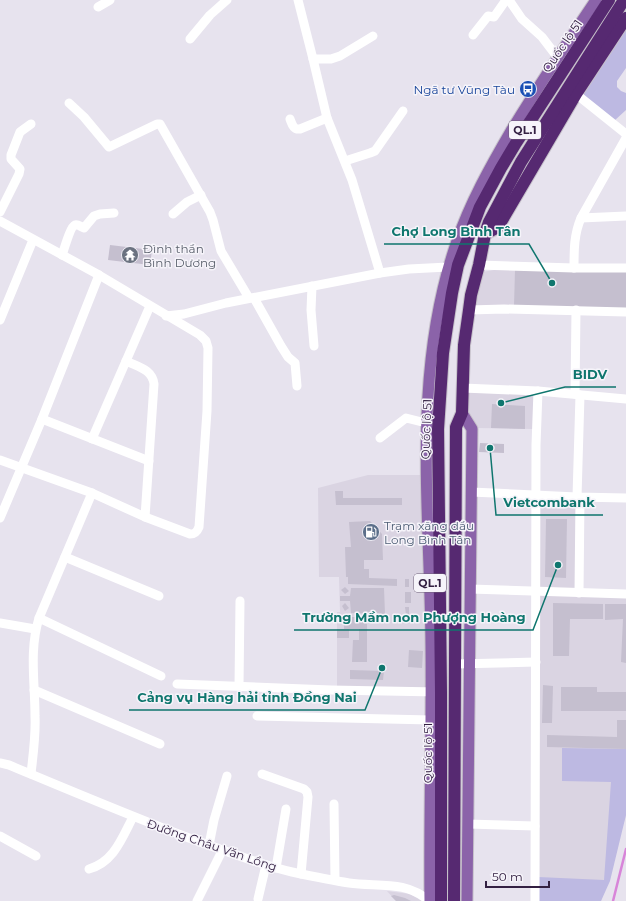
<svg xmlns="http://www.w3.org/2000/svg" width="626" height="901" font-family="Montserrat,sans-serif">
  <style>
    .built { fill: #dad4e2 }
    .green { fill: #bdb9e2 }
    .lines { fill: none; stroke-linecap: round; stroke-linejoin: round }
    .stream { stroke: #d885d9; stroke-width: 2.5 }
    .building { fill: #c5bfcf }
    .major-casing { stroke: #c6c1ca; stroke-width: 13 }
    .highway-casing { stroke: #c6c1ca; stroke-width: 14 }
    .minor { stroke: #fff; stroke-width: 9 }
    .major { stroke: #8b63a9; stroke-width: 11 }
    .highway { stroke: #562971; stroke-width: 12 }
    .labels { text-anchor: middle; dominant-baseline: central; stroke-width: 3; stroke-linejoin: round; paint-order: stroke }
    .shield { fill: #f6f4fa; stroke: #6e6079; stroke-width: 1 }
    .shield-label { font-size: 11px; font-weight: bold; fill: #332042 }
    .street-label { font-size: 12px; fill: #332042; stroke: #f6f4fa }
    .transit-label { font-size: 12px; fill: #164399; stroke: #f6f4fa; text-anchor: end }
    .worship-label { font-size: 12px; fill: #5b616d; stroke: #f6f4fa; text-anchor: start }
    .service-label { font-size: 12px; fill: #4e5e75; stroke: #f6f4fa; text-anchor: start }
    .leader { fill: none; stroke: #0f766e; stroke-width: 1.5 }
    .callout-dot { fill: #0f766e; stroke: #f6f4fa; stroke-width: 1.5 }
    .callout-label { font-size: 13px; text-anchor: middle; font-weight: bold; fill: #0f766e; stroke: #f6f4fa; stroke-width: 3; stroke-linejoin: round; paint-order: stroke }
  </style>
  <rect width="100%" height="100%" fill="#e7e3ee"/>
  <!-- built -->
  <g class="built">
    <polygon points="500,269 520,270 626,309 474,307 482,272"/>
    <polygon points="467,392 535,394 533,429 477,428 467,411"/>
    <polygon points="368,475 422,475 426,691 337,689 337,612 340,612 339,577 319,577 318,488"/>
    <polygon points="540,499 578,500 577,591 539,590"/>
    <polygon points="539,594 626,596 626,815 601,901 538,901"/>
    <polygon points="387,891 410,894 422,901 396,901"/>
  </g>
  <!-- green -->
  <g class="green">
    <polygon points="626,28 626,68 617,81 617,87 621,91 626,93 626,110 614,121 582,95"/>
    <polygon points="562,748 626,749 626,815 610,881 601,901 538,901 538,877 604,880 611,782 562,781"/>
  </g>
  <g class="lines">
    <!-- stream -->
    <polyline class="stream" points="613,901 626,849"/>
  </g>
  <!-- building -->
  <g class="building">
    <polygon points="110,245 152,250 150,265 108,260"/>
    <polygon points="515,270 626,270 626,309 514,306"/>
    <polygon points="492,404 525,406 525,429 491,428"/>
    <polygon points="480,443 504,444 504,453 479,452"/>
    <polygon points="335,491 343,491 343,498 402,498 402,505 336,505"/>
    <polygon points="546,519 567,519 566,578 545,577"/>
    <polygon points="370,521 382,534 383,560 364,560 364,569 369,569 369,578 397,579 397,586 348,584 348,577 346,577 345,547 351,547 349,522"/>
    <rect x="405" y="579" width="4" height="8"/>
    <polygon points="345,587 349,591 345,594 341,590"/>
    <polygon points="351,588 384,588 385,614 351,613 350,601 340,601 340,596 350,596"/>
    <rect x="405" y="592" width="6" height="11"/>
    <polygon points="345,603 349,608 345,611 342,606"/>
    <polygon points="553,603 603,604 603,619 570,619 569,656 553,656"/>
    <polygon points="605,604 626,604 626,663 621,662 623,619 605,620"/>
    <polygon points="405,607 409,607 409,615 406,615"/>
    <polygon points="344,617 367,617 367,662 352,662 353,640 359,640 359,629 349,629 349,638 337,638 337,629 344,629"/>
    <polygon points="409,650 423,651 422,668 408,667"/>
    <polygon points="350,670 384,671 383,680 350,679"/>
    <polygon points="543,685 553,686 552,723 542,723"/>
    <polygon points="561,687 597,687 597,692 626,692 626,711 561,711"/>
    <polygon points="617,720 626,720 626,749 547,747 547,735 617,737"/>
    <polygon points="394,895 405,898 411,901 396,901 391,896"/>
  </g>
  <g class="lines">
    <!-- major casing -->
    <g class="major-casing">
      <g id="major">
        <polyline points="462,413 472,429 467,901"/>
        <path d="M 430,901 C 429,816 432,730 431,645 C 430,510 411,372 457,241 C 470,203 490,167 511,131 C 538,87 567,43 596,0"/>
      </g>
    </g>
    <!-- highway casing -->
    <g class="highway-casing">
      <g id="highway">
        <polyline points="485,234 498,227 576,94 626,18"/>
        <polyline points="441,901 441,692 438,429 443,353 452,293 458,265 480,207 501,168 516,143 609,0"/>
        <polyline points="454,901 456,427 462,413 464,345 469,310 471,295 479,265 485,234 489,222 521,162 624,0"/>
      </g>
    </g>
    <!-- minor -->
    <g class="minor">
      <polyline points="298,0 313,59"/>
      <polyline points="509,0 522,19 542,37 558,58"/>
      <polyline points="98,7 110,0"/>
      <polyline points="473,35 488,16 494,17 506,0"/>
      <polyline points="190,39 210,15 227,0"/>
      <polyline points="576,94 626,134"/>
      <polyline points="69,103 84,117 109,147 157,124 160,124 210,212 213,220 221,251 249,298"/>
      <polyline points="327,118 313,59 331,59 340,56 373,36"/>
      <path d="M 290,119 C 292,124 293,130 300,129 L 327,118 L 352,180 L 380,273"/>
      <polyline points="345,161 370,153 375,151 403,111"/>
      <polyline points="0,212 19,174 20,169 11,159 11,155 20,132 31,124"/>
      <polyline points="173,214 187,202 201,195"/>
      <polyline points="581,218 626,216"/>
      <path d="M 0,221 L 99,275 L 200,335 L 206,341 L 208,348 L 207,411 L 199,527 C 197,532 195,534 190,534 L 145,517 L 92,493 L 0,460"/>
      <path d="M 62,255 C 64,250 70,227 75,225 C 78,224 81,227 84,228 L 94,216 L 100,214 L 114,213"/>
      <polyline points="479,265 574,268 626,268"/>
      <path d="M 574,268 C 574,250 574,234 581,218 L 626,138"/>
      <polyline points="312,286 311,310 314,346"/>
      <polyline points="254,298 281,346 288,357 295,363 297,386"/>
      <polyline points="469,310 504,309 626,312"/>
      <polyline points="166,316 184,314 226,303 380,273 409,269 448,267"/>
      <polyline points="0,320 33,240"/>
      <path d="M 126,361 C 138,367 152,369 154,384 L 145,517"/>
      <polyline points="463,388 538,391 626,399"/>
      <polyline points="575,394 576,310"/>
      <polyline points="42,419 149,461"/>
      <polyline points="380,438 406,418 426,423"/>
      <polyline points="92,439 150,306"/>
      <polyline points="471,492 577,497 626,498"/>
      <polyline points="577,497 580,395"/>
      <polyline points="0,518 42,419 99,275"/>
      <polyline points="65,557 159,596"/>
      <polyline points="470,589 626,594"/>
      <polyline points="579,593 580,497"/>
      <polyline points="39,618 161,676"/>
      <polyline points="0,623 35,629"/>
      <polyline points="455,664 536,662"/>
      <polyline points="177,684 331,690 438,692"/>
      <polyline points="239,686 240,601"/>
      <polyline points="34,690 160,744"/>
      <polyline points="257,716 431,720"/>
      <path d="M 0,763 L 9,765 C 69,790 128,815 189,838 C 223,850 257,864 292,872 C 311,876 330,880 349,883 C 377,887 406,880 429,901"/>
      <path d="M 31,774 C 33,755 36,735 35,716 C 35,683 29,650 39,618 L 92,493"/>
      <polyline points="262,774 304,789 307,792 308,797 301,874"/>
      <polyline points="334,804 335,880"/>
      <polyline points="468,824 535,826"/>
      <polyline points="0,836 36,856"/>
      <polyline points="209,845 214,820 227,776"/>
      <polyline points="276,868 286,809"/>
      <path d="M 89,869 C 114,862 122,838 133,817"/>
      <polyline points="258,899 266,865"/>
      <polyline points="197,901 222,851"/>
      <polyline points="535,901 536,445 538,391"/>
    </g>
    <!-- major -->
    <use href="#major" class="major"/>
    <!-- highway -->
    <use href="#highway" class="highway"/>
  </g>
  <!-- icons -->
  <defs>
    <g id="bus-disc" transform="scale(0.9)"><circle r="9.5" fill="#1a4fb4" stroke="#f6f4fa"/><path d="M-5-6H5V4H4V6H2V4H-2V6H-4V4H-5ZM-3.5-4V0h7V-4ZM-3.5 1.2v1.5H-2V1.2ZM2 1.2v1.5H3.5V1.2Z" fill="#fff"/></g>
    <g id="temple-disc" transform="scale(0.9)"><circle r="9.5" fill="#6b7280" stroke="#f6f4fa"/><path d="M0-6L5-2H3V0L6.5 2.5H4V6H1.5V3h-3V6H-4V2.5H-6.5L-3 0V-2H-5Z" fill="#fff"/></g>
    <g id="fuel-disc" transform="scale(0.9)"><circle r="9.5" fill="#5c6f8a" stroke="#f6f4fa"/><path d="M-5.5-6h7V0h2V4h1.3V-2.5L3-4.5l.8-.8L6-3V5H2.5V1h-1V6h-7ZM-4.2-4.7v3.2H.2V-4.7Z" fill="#fff"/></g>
  </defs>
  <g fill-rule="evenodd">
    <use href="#bus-disc" x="528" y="89"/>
    <use href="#temple-disc" x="130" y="255"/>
    <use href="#fuel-disc" x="371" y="532"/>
  </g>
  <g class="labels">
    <!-- shield labels -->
    <g class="shield">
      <rect x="509" y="121" width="32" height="18" rx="3"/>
      <rect x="414" y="574" width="32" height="18" rx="3"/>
    </g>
    <g class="shield-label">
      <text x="525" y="130">QL.1</text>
      <text x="430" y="583">QL.1</text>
    </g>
    <!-- street labels -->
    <g class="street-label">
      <text transform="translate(562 46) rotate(-56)">Quốc lộ 51</text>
      <text transform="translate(426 429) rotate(-88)">Quốc lộ 51</text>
      <text transform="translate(427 753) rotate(-90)">Quốc lộ 51</text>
      <text transform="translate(212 845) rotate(19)">Đường Châu Văn Lồng</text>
    </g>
    <!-- transit labels -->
    <g class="transit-label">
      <text x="515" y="89">Ngã tư Vũng Tàu</text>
    </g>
    <!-- worship labels -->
    <g class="worship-label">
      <text x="143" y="248">Đình thần<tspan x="143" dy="14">Bình Dương</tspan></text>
    </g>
    <!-- service labels -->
    <g class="service-label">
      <text x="384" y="525">Trạm xăng dầu<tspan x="384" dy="14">Long Bình Tân</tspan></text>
    </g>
  </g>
  <!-- callouts -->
  <path class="leader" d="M552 283L529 244H384M501 403L565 387H616M490 448L496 515H603M558 565L533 630H294M382 668L365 710H129"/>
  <g class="callout-dot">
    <circle cx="552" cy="283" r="4"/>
    <circle cx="501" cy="403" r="4"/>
    <circle cx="490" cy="448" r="4"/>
    <circle cx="558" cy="565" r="4"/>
    <circle cx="382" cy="668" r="4"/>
  </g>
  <g class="callout-label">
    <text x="456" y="236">Chợ Long Bình Tân</text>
    <text x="590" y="379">BIDV</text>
    <text x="549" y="507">Vietcombank</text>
    <text x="414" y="622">Trường Mầm non Phượng Hoàng</text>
    <text x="247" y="702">Cảng vụ Hàng hải tỉnh Đồng Nai</text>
  </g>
  <!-- scale -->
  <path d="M486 881v6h63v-6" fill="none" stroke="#332042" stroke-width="2"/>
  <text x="492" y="881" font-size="12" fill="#332042" stroke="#f6f4fa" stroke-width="3" paint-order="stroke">50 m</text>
</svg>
